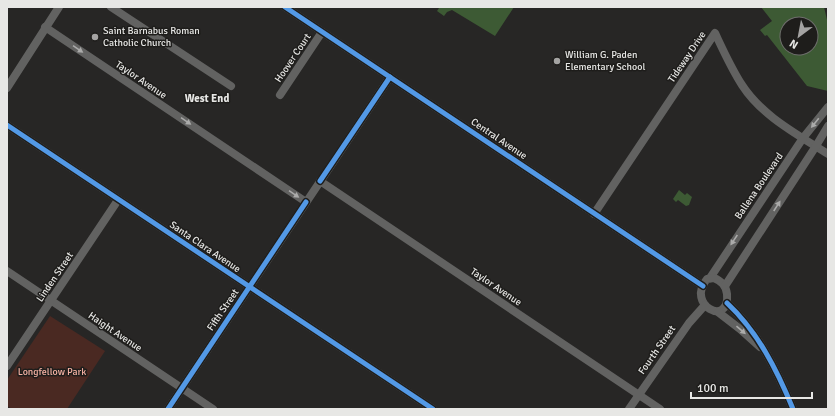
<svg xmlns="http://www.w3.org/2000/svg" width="835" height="416" font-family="Signika,sans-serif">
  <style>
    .green { fill: #4a2922 }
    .water { fill: #3d5a34; fill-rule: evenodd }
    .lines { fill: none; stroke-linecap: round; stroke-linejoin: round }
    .minor { stroke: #626261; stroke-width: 8 }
    .cycleway-casing { stroke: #1e1d1b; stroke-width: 8 }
    .cycleway { stroke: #5399e6; stroke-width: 5 }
    .oneway { fill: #ababaa }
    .poi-dot { fill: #a4a3a2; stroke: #1e1d1b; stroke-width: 1.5 }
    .labels { text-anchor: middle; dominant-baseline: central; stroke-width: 3; stroke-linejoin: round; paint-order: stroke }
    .poi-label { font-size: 10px; fill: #e7e7e5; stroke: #1e1d1b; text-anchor: start }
    .street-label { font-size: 10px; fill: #e7e7e5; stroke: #1e1d1b }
    .park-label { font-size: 10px; fill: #f5b1a3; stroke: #1e1d1b }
    .neighbourhood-label { font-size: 11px; font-weight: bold; fill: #e7e7e5; stroke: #1e1d1b }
  </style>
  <rect width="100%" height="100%" fill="#272625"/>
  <!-- green -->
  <polygon class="green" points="50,316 105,351 67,409 12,409 7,406 7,380"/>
  <!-- water -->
  <g class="water">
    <polygon points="437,7 514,7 495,36 452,10 447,12 444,16 437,11 439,8"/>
    <path d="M 761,7 L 824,7 L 828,24 L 828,91 L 807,86 L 767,35 L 765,36 L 760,30 L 772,21 ZM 787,24 L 811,24 L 811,48 L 787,48 Z"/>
    <polygon points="679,190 685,195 687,193 692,197 689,205 686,206 678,200 676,202 673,199"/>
  </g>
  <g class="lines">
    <!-- minor -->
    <g class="minor">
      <polyline points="111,7 231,86"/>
      <polyline points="285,7 703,286"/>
      <polyline points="45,27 306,202"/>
      <polyline points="7,88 59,7"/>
      <polyline points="280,95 322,32"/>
      <polyline points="7,125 433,409"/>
      <polyline points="320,181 660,409"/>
      <path d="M 594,214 L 715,33 C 723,50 731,68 742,85 C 762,116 797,134 828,154"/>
      <polyline points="7,271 213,409"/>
      <polyline points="710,278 803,138 828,107"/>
      <path d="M 714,278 C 721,281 726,285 727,294 C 730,328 685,305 707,279 Z"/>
      <polyline points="725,286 816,146 828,126"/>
      <path d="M 727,303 C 758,332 777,370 793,409"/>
      <polyline points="718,312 740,329 760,347"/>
      <polyline points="7,366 118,200"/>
      <polyline points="168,409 390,77"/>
      <polyline points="629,409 689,323 705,305"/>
    </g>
    <!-- cycleway casing -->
    <g class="cycleway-casing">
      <g id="cycleway">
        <polyline points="285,7 703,286"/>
        <polyline points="7,125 433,409"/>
        <polyline points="320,181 390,77"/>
        <path d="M 727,303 C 758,332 777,370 793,409"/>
        <polyline points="168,409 306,202"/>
      </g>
    </g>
    <!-- cycleway -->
    <use href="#cycleway" class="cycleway"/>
  </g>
  <!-- one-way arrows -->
  <defs><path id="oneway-solid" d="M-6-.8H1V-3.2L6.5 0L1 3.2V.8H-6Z"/></defs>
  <g class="oneway">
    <use href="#oneway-solid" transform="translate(78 49) rotate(34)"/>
    <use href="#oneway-solid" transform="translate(186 121) rotate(34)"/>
    <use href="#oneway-solid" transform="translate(815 123) rotate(129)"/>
    <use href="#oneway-solid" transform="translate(294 194) rotate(34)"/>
    <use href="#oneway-solid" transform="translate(777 206) rotate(-57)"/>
    <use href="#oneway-solid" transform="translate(734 240) rotate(124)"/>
    <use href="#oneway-solid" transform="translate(741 330) rotate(41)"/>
  </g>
  <!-- markers -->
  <g class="poi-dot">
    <circle cx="95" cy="37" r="4"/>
    <circle cx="557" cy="61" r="4"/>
  </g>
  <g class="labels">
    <!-- poi labels -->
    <g class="poi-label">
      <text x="103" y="31">Saint Barnabus Roman<tspan x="103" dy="12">Catholic Church</tspan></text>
      <text x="565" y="55">William G. Paden<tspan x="565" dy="12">Elementary School</tspan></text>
    </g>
    <!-- street labels -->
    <g class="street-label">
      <text transform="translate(687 57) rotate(-56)">Tideway Drive</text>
      <text transform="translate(293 58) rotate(-56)">Hoover Court</text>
      <text transform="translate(141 80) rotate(34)">Taylor Avenue</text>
      <text transform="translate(499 139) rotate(34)">Central Avenue</text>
      <text transform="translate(759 186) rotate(-56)">Ballena Boulevard</text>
      <text transform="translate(205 247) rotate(34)">Santa Clara Avenue</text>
      <text transform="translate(55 277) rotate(-56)">Linden Street</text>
      <text transform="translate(496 287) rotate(34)">Taylor Avenue</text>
      <text transform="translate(223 310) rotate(-56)">Fifth Street</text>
      <text transform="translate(115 332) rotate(34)">Haight Avenue</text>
      <text transform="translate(657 350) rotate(-55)">Fourth Street</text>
    </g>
    <!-- park labels -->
    <g class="park-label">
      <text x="52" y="372">Longfellow Park</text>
    </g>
    <!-- neighbourhood labels -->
    <g class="neighbourhood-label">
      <text x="207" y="98">West End</text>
    </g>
  </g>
  <!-- border -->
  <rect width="835" height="416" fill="none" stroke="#e7e7e5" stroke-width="16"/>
  <!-- north arrow -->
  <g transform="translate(799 36) rotate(212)"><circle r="19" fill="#1e1d1b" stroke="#6e6e6c"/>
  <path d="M0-3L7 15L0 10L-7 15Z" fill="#a4a3a2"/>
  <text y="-6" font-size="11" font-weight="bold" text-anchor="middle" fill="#e7e7e5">N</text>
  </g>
  <!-- scale -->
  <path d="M691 392v6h121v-6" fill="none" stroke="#e7e7e5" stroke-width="2"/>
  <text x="697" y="392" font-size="12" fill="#e7e7e5" stroke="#1e1d1b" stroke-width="3" paint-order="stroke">100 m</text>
</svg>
